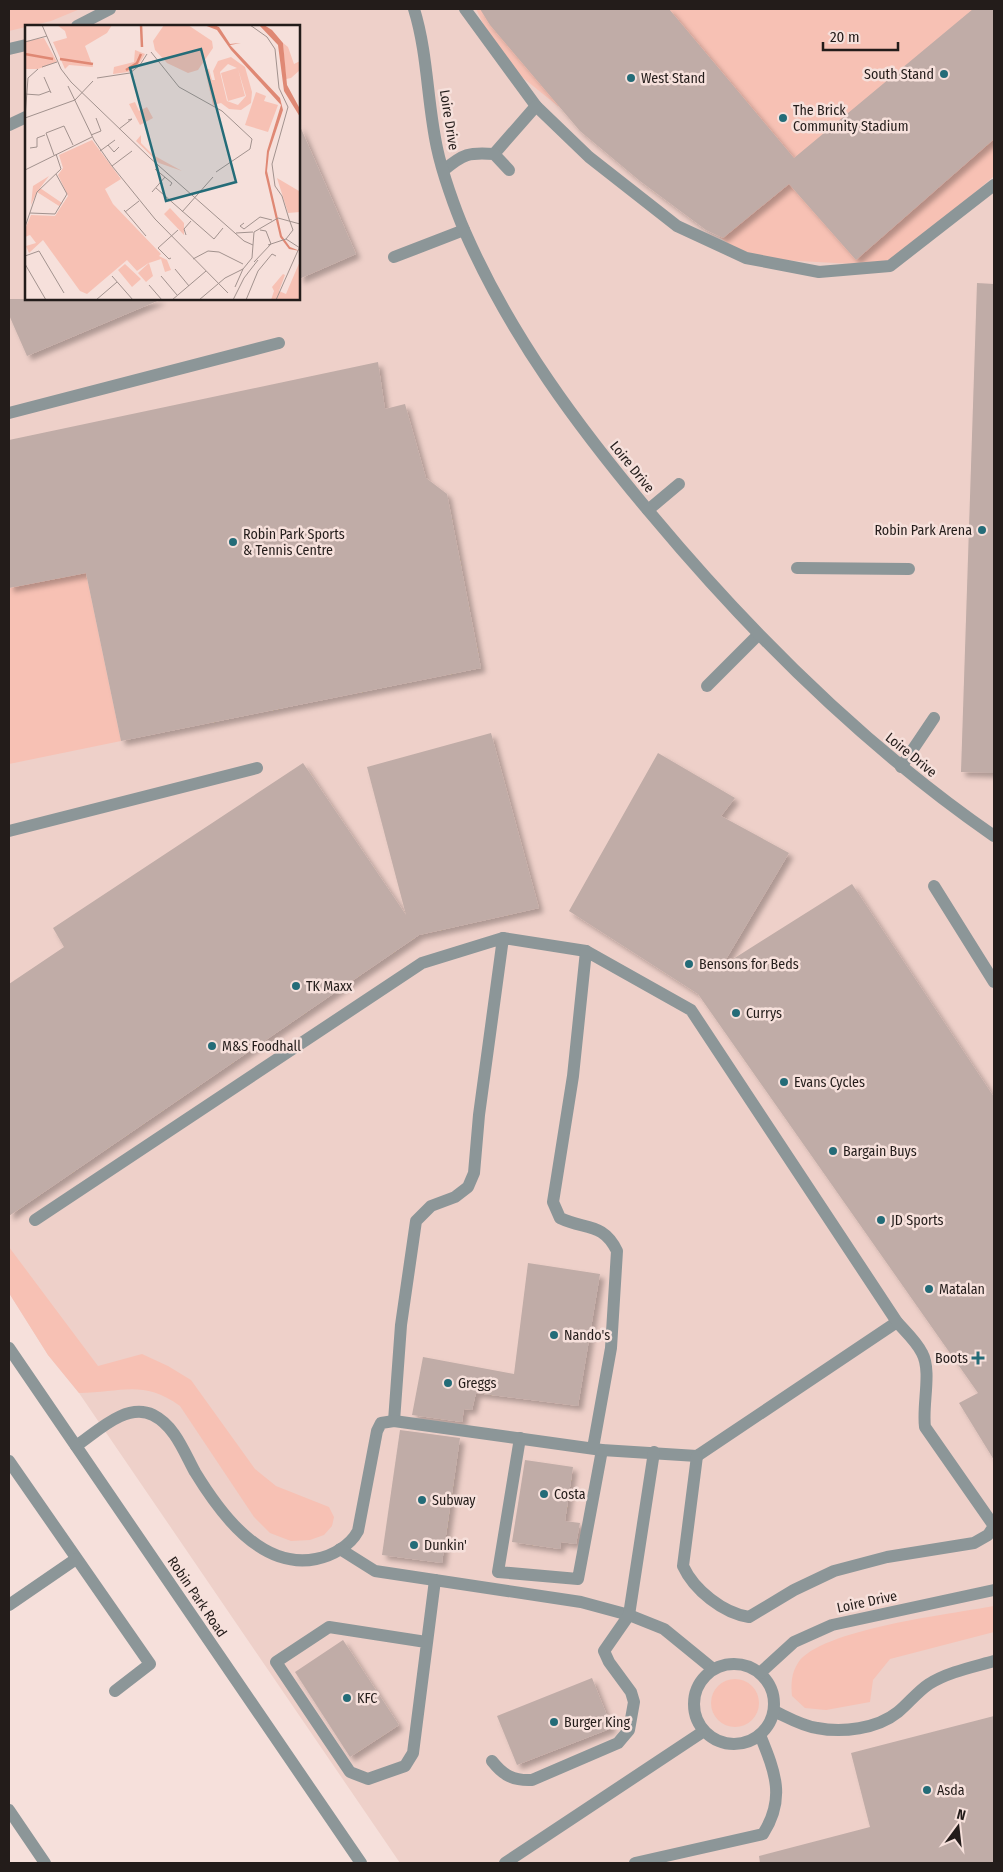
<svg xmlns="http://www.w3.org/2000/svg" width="1003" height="1872" font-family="'Fira Sans Condensed',sans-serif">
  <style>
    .built { fill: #eed0c9; fill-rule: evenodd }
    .green { fill: #f7c1b4 }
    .building { fill: #c0aca7; filter: url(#shadow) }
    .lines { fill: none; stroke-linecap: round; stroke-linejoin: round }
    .service { stroke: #8c9698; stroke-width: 12 }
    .pedestrian { stroke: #8c9698; stroke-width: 12 }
    .minor { stroke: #8c9698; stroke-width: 12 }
    .tertiary { stroke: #8c9698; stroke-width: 12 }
    .poi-dot { fill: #246c78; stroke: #f6e0db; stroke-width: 2 }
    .labels { text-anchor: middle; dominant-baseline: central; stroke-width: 5; stroke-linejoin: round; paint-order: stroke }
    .poi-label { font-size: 14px; fill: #231c1a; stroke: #f6e0db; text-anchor: start }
    .street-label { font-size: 14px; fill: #231c1a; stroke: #f6e0db }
    .inset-river { fill: none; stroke: #df8874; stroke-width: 2.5 }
    .inset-road { fill: none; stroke: #a2928e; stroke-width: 1 }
    .view { fill: #246c78; fill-opacity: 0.15; stroke: #246c78; stroke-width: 2.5 }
    .inset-edge { fill: none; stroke: #231c1a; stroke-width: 2.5 }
  </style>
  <defs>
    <filter id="shadow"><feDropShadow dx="4.5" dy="4.5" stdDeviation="2.5" flood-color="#0004"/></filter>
  </defs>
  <rect width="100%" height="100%" fill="#f6e0db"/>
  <!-- built -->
  <path class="built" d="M 9,9 L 994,9 L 994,1863 L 400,1863 L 79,1393 L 48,1355 L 9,1293 ZM 26,26 L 299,26 L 299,299 L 26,299 Z"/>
  <!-- green -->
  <g class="green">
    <polygon points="9,9 80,9 51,21 9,31"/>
    <polygon points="476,9 994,9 994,176 890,266 746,258 501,60"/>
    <polygon points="86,573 121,741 9,764 9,588"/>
    <path d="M 9,1247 L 98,1366 L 142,1354 L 168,1366 L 191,1380 L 255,1469 L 276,1486 L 329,1507 L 334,1517 L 332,1526 L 324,1535 L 310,1540 L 291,1541 L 270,1533 L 254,1517 L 180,1406 C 142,1379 121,1393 79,1393 L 48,1355 L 9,1293 Z"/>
    <path d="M 994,1606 L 994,1632 L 890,1659 L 873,1680 L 870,1702 L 826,1710 L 805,1708 L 792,1696 C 791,1684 791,1674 798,1663 C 820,1629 952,1614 994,1606 Z"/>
    <circle cx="735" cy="1703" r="24"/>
  </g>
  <!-- building -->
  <g class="building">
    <polygon points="480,9 669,9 794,158 973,9 994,9 994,139 856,260 789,184 723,238 706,230 640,181 580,131 490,25"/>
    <polygon points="299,124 356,254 299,279"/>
    <polygon points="977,283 994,284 994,773 961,772"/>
    <polygon points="9,299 162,299 27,356 9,315"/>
    <polygon points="378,362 385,409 405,404 426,478 447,494 481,668 121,741 86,573 9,588 9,440"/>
    <polygon points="491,733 539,908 419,935 9,1216 9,984 64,947 53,928 303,763 406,915 367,767"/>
    <polygon points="658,753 735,798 721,816 789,853 722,966 852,884 994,1097 994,1460 959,1403 978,1393 698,994 569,911"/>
    <polygon points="528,1263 600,1274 578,1406 476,1393 472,1410 464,1409 462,1422 412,1415 423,1357 514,1374"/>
    <polygon points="400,1430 460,1438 442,1563 382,1555"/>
    <polygon points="525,1460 573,1467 565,1521 580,1523 576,1544 561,1542 560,1549 512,1542"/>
    <polygon points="343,1640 399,1725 350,1757 295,1672"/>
    <polygon points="592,1678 612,1728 517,1765 497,1716"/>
    <polygon points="994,1716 994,1863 760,1863 759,1856 870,1827 851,1753"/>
  </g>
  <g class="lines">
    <!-- service -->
    <g class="service">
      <polyline points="465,9 536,106 589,157 677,226 746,258 819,272 890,266 994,185"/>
      <polyline points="494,154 536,106"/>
      <path d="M 444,170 C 463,154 469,152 494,154 L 509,170"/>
      <polyline points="394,257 464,230"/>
      <polyline points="9,413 279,343"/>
      <polyline points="648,510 679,484"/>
      <polyline points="797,568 909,569"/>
      <polyline points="707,686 758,635"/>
      <polyline points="901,767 934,718"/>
      <polyline points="9,831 257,768"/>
      <polyline points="934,886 994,982"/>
      <polyline points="503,938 586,951"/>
      <polyline points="35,1220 422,963 503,938 479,1115 474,1173 468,1187 455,1197 431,1206 416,1221 401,1325 394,1421"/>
      <polyline points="520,1438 498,1572 578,1579 602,1450"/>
      <path d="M 76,1446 C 97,1432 126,1402 153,1415 C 175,1426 184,1452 195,1472 C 220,1513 261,1570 316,1559 C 332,1556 350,1546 358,1531 L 377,1431 L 381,1423 L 394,1421 L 602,1450 L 697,1456 L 897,1322"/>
      <path d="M 593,1448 L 611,1348 L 617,1251 C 603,1222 585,1230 560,1218 L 553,1202 L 573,1076 L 586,951 L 691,1010 L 897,1322 C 905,1331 917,1342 922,1353 C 932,1371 922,1405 925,1427 L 994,1526 L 988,1535 L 974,1543 L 887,1557 L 834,1571 L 794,1590 L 749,1617 C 723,1613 694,1590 683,1566 L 697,1456"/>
      <polyline points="340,1549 375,1571 581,1602 629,1615 664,1629 713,1669"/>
      <polyline points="426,1642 329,1627 276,1662 350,1772 368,1779 405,1766 413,1753 435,1580"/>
      <path d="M 774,1711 C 787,1717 802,1726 817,1728 C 842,1733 877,1729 898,1712 C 909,1703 917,1692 929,1684 C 948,1672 973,1667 994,1661"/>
      <path d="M 492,1761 C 503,1775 513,1781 532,1780 L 618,1743 L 629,1730 L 634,1702 L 631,1692 L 609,1662 L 604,1651 L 629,1615 L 654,1452"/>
      <path d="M 635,1863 L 763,1834 C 786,1798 775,1772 760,1735"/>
    </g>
    <!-- pedestrian -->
    <polyline class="pedestrian" points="9,125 26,117"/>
    <!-- minor -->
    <g class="minor">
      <path d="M 414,9 C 428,54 427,102 437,148 C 442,172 455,209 465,232 C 511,337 579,428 652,515 C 753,636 864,746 994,836"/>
      <polyline points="77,26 110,9"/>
      <polyline points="9,49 26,45"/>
      <polyline points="9,1461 150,1664 115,1691"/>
      <polyline points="9,1605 76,1559"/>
      <circle cx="734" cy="1704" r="40"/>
      <polyline points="760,1673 794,1642 832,1625 994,1590"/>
      <polyline points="9,1810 45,1863"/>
      <polyline points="505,1863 704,1731"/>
    </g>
    <!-- tertiary -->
    <polyline class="tertiary" points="9,1348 361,1863"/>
  </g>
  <!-- markers -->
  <g class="poi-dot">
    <circle cx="944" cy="74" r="5"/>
    <circle cx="631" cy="78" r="5"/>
    <circle cx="783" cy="118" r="5"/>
    <circle cx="982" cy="530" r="5"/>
    <circle cx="233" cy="542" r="5"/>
    <circle cx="689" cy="964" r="5"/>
    <circle cx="296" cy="986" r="5"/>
    <circle cx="736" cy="1013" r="5"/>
    <circle cx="212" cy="1046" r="5"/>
    <circle cx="784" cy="1082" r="5"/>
    <circle cx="833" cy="1151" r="5"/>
    <circle cx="881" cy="1220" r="5"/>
    <circle cx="929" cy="1289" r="5"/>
    <circle cx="554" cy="1335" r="5"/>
    <path d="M975.5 1350.5h5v5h5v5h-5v5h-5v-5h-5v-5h5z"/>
    <circle cx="448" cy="1383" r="5"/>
    <circle cx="544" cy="1494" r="5"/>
    <circle cx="422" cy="1500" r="5"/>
    <circle cx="414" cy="1545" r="5"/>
    <circle cx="347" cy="1698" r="5"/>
    <circle cx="554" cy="1722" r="5"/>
    <circle cx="927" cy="1790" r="5"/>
  </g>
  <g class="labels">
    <!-- poi labels -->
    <g class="poi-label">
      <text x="934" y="74" text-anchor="end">South Stand</text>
      <text x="641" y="78">West Stand</text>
      <text x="793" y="110">The Brick<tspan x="793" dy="16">Community Stadium</tspan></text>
      <text x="972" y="530" text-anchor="end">Robin Park Arena</text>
      <text x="243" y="534">Robin Park Sports<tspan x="243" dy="16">&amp; Tennis Centre</tspan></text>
      <text x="699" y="964">Bensons for Beds</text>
      <text x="306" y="986">TK Maxx</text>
      <text x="746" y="1013">Currys</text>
      <text x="222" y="1046">M&amp;S Foodhall</text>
      <text x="794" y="1082">Evans Cycles</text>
      <text x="843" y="1151">Bargain Buys</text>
      <text x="891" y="1220">JD Sports</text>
      <text x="939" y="1289">Matalan</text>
      <text x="564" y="1335">Nando's</text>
      <text x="968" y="1358" text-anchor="end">Boots</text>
      <text x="458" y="1383">Greggs</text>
      <text x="554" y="1494">Costa</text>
      <text x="432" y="1500">Subway</text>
      <text x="424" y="1545">Dunkin'</text>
      <text x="357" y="1698">KFC</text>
      <text x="564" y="1722">Burger King</text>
      <text x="937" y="1790">Asda</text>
    </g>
    <!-- street labels -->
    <g class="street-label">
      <text transform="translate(449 120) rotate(81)">Loire Drive</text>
      <text transform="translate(632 467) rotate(51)">Loire Drive</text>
      <text transform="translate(911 755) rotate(39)">Loire Drive</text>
      <text transform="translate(197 1597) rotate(56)">Robin Park Road</text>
      <text transform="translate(867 1602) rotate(-12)">Loire Drive</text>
    </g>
  </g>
  <!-- overview -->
  <g transform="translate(25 25)">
    <rect width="275" height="275" fill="#f6e0db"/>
    <path d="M 32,0 L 87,0 L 82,8 L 60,21 L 68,42 L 44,40 L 40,44 L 28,17 L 42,13 L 40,6 ZM 139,0 L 163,0 L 187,16 L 188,23 L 173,45 L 163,48 L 142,38 L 130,25 L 128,16 ZM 19,13 L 32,37 L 13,44 L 0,44 L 0,16 ZM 258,18 L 263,22 L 269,39 L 275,36 L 275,45 L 266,53 L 261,54 ZM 110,25 L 120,29 L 113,41 L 103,47 L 88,49 L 89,42 L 109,37 ZM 206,32 L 220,42 L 227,67 L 226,78 L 216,85 L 204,84 L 196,78 L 188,80 L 180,45 L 184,44 L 187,55 L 190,55 L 188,46 L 193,36 ZM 203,39 L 212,43 L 196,48 L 203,76 L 220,71 L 213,44 L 221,71 L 213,80 L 202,76 L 195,47 ZM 231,67 L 241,71 L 239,76 L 253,80 L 243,107 L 220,100 ZM 110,77 L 114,86 L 122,82 L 128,93 L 115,100 L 104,79 ZM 116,110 L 116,118 L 128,130 L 157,146 L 134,138 L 111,116 ZM 67,115 L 96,154 L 80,164 L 88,179 L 136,229 L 134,231 L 142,235 L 146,245 L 140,247 L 136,234 L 124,238 L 128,251 L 121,257 L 113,248 L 125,237 L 112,246 L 102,235 L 62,269 L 55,266 L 18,215 L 4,228 L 1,221 L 11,218 L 5,210 L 0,212 L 0,204 L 6,190 L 30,191 L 43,171 L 33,150 L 38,143 L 34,130 ZM 24,151 L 15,163 L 37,178 L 34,181 L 12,167 L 6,180 L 8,161 ZM 252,153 L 274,166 L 275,187 L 263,188 ZM 145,183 L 159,198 L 159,210 L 139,189 ZM 275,236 L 275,275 L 246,275 L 249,266 L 247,262 L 258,249 L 260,250 L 254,266 L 261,269 ZM 100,239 L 116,254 L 107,262 L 93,245 Z" fill="#f7c1b4" fill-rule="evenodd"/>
    <path d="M 179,0 L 189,0 L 194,2 L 205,19 L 216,18 L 205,20 L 255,73 L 258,85 L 244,127 L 242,146 L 257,211 L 265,222 L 275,226 L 264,224 L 255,212 L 240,148 L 242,126 L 256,80 L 206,25 L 192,5 ZM 234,0 L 239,0 L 247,5 L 258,18 L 262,60 L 275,84 L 275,92 L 259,66 L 253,20 Z" fill="#df8874"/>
    <path class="inset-river" d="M 116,0 L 117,22M 0,29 L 28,34M 35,34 L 68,39M 101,45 L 112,38 L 116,29"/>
    <path class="inset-road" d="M 17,0 L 36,44 L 46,57 L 125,133 L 219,216 L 228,220M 225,0 L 242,12 L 250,24 L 254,63 L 263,82 L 247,139 L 250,161 L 257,171 L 264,194M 0,17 L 22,11M 126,27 L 154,62 L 197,86 L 227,114 L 225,124 L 191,147M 17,42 L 32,37M 19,52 L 26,68M 72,53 L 105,48 L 115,40 L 122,29M 43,61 L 69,115 L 87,141 L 130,194 L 203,268M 0,69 L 14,70 L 25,66M 0,93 L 50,75 L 68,56M 0,93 L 3,53 L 13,44M 94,104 L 107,94 L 103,95M 66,110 L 76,106 L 71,93M 83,120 L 89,127 L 94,122M 5,123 L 12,122 L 12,113 L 20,110M 75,126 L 90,115M 29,130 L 21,108 L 39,101 L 48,120M 87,141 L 107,126M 130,144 L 147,158 L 145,161M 0,145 L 67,112M 131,163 L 189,214 L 198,203M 127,167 L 140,152M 99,185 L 121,211M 100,187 L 114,176M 157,187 L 188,152M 5,188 L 30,189 L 42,169 L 31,149M 219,198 L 215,201 L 219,204 L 235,192 L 247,195M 0,202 L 12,167 L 36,144 L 31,129M 235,205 L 241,206 L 246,219M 211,208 L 228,207M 161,210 L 159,204 L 166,196M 261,214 L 268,205 L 264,194M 243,220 L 261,214 L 275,223M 0,231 L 14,226 L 39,268M 146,233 L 144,234 L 133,223 L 153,205M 168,234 L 183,226 L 194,227 L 218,239M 229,237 L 246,219M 0,239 L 21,275M 150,244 L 164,261M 87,251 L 108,275M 136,251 L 152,270M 124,260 L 137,275M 210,262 L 218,244M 71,275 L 92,257M 147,275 L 181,246M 174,275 L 200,253 L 218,244 L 227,233 L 229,207 L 253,193 L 275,199M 208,275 L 219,253 L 233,235M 221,275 L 233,246 L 247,229 L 251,231M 251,275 L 275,221"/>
    <path class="view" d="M 176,24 L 211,157 L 141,176 L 105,43 Z"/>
    <rect width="275" height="275" class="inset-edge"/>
  </g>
  <!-- border -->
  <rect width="1003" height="1872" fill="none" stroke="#231c1a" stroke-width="20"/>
  <!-- north arrow -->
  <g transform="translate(958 1827) rotate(15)" stroke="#f6e0db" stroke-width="4" paint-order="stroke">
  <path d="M0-4L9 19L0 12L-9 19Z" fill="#231c1a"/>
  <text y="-8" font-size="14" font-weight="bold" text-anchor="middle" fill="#231c1a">N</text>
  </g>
  <!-- scale -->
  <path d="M823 42v8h75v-8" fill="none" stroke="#231c1a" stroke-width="2.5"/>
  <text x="830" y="42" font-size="15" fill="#231c1a" stroke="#f6e0db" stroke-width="4" paint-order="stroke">20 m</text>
</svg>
